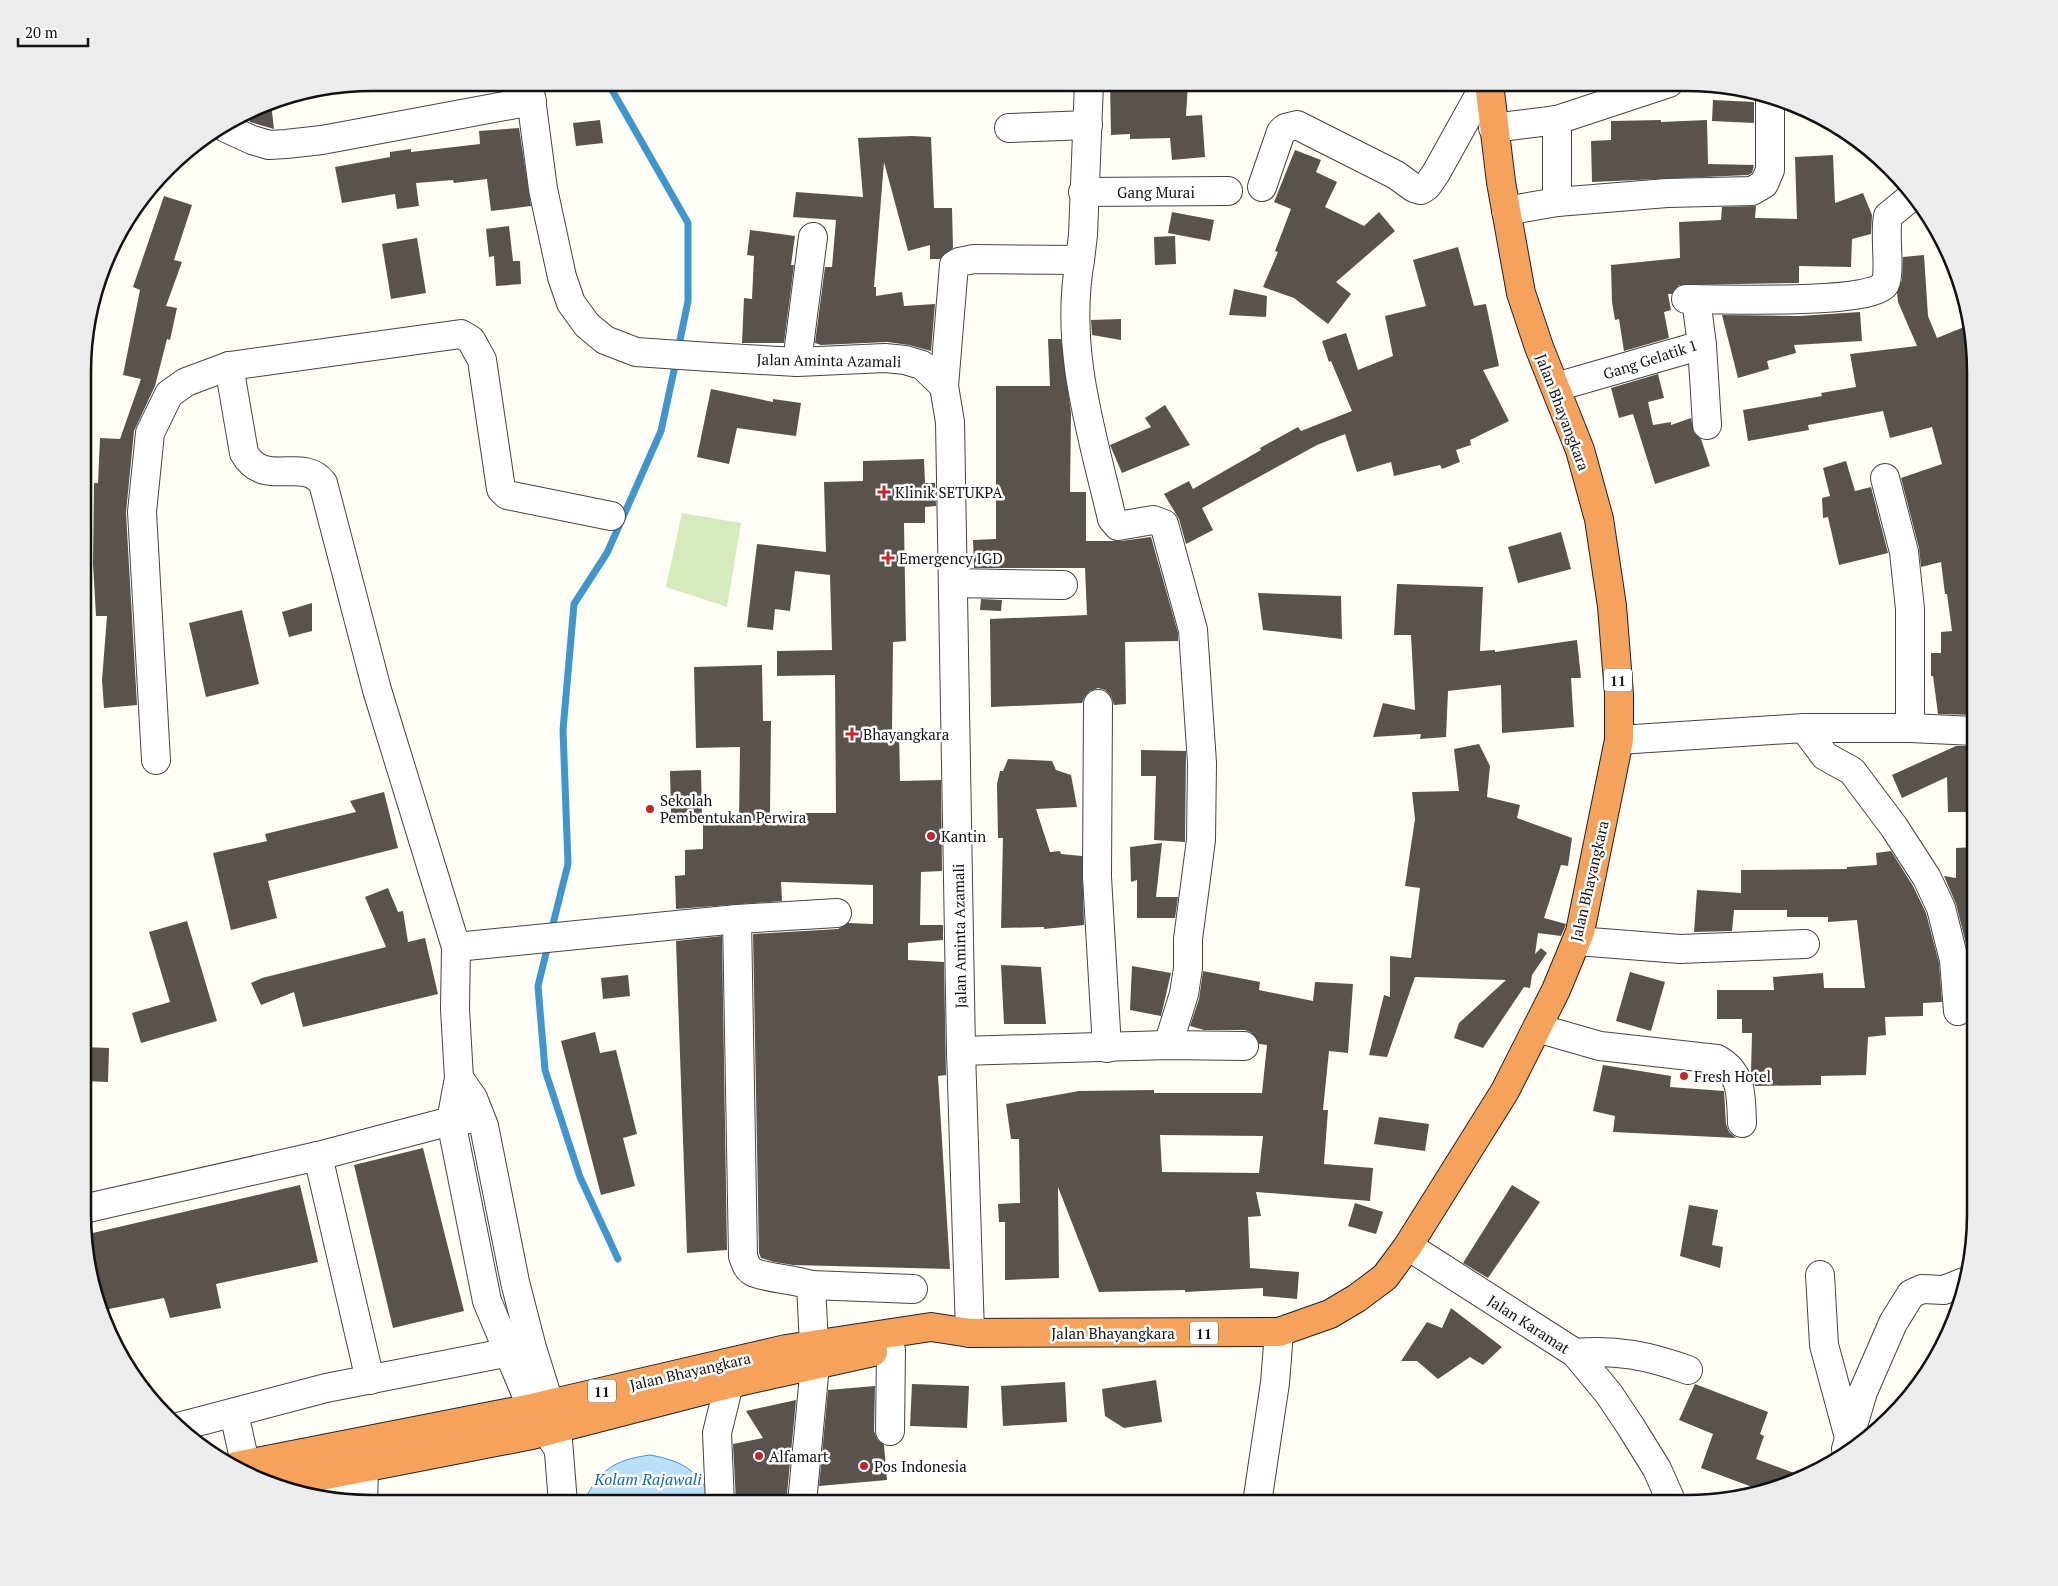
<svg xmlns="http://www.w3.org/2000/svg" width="2058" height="1586" font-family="'PT Serif',serif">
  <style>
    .green { fill: #d5ebbd }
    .water { fill: #b9e0f7; stroke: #3f96cf }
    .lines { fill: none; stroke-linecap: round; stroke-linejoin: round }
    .stream { stroke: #3f96cf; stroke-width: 7 }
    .building { fill: #5a524d; fill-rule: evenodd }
    .minor-casing { stroke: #444; stroke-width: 30 }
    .highway-casing { stroke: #222; stroke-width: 30 }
    .minor { stroke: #fff; stroke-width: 28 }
    .highway { stroke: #f5a25d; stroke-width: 28 }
    .poi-dot { fill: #c4262e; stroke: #fff; stroke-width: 2 }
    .labels { text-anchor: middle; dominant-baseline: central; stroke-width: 5; stroke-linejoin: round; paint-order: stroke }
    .shield { fill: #fff; stroke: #585858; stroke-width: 1 }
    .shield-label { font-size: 14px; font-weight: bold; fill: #111 }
    .street-label { font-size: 15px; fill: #111; stroke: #fff }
    .poi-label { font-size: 15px; fill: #111; stroke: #fff; text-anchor: start }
    .water-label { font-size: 16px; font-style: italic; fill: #1768a6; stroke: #fff }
    .rim { fill: none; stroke: #111; stroke-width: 2.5 }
  </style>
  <rect width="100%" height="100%" fill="#fffdf5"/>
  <!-- green -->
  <polygon class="green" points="682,513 741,523 727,607 666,587"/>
  <!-- water -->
  <path class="water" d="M 650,1455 C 683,1461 700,1471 713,1503 L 583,1503 C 599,1470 614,1460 650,1455 Z"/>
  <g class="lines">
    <!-- stream -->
    <g class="stream">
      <polyline points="608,83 688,223 688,301 678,350"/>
      <polyline points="551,932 568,864 563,730 574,604 607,553 661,431 676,361"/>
      <polyline points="548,945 538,986 545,1070 580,1177 618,1259"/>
    </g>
  </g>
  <!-- building -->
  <g class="building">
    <polygon points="1110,83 1188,83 1186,116 1202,115 1205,157 1172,160 1170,138 1130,139 1130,134 1111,135"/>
    <polygon points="1713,100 1754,102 1754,123 1712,121"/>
    <polygon points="271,103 274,129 250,122 249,115"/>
    <polygon points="600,120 603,143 576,146 573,123"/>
    <polygon points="1661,120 1661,122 1707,120 1708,164 1754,165 1752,173 1748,175 1592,182 1591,141 1611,140 1611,121"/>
    <polygon points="519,128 531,206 491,211 487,179 454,183 453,180 416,183 419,206 397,209 395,194 342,203 335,167 390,157 390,152 411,149 411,152 480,144 479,131"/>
    <polygon points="912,136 931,137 934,208 952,208 953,248 940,259 930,259 930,245 908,251 884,162 874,287 876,287 876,296 902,292 904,306 935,304 931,351 909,345 887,342 821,345 815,343 825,267 832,267 836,220 793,217 796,192 863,197 858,138"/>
    <polygon points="1295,150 1321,160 1316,172 1337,182 1325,207 1364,226 1379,212 1395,231 1336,282 1351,294 1328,324 1294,298 1263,287 1278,252 1275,251 1291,209 1274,202"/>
    <polygon points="1833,155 1835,203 1863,193 1872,215 1871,234 1852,239 1851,267 1799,266 1799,283 1679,285 1672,294 1668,294 1671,310 1664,312 1669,338 1624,351 1619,319 1615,320 1612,302 1611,265 1680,258 1679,222 1721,220 1722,207 1756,206 1755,218 1797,219 1795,157"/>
    <polygon points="164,196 192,205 174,260 182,262 166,306 177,308 170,340 167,339 155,386 134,431 126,513 137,705 104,708 102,680 107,616 96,616 93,564 94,483 98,483 100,438 120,439 141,379 123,375 140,290 133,287"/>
    <polygon points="1172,212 1214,220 1210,241 1168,233"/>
    <polygon points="509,226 513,261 520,261 521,284 496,286 494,256 489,257 486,229"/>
    <polygon points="750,230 795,236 791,265 794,265 784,343 742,343 744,298 752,299 754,256 747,255"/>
    <polygon points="1175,236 1176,264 1155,265 1154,237"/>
    <polygon points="417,238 426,293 391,299 382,244"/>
    <polygon points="1458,247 1474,306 1486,304 1499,366 1483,370 1509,421 1470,440 1471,445 1456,450 1460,462 1442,469 1440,465 1394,476 1391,462 1357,472 1345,434 1317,445 1202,508 1213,530 1186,544 1179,519 1164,494 1189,481 1193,489 1261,450 1260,448 1298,427 1301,431 1352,411 1331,361 1329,362 1322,341 1346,333 1358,370 1393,356 1385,316 1426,306 1413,260"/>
    <polygon points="1924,255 1928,316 1937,338 1969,325 1976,372 1975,608 1967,608 1975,654 1975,715 1938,714 1933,676 1931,676 1931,653 1941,653 1941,632 1952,631 1947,594 1945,594 1941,562 1921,567 1919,548 1901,478 1942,464 1932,427 1890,438 1883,411 1808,425 1809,430 1748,441 1743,410 1822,396 1821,393 1856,387 1850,354 1917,346 1898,302 1897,292 1902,280 1903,257"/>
    <polygon points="1234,289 1267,296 1266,317 1229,315"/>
    <polygon points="1860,312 1862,341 1794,345 1796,353 1767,361 1769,369 1738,378 1722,315 1799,316"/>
    <polygon points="1121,319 1121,340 1092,335 1091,320"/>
    <polygon points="1048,339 1061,339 1071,413 1070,492 1086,492 1086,541 1121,541 1151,537 1178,633 1178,641 1125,642 1126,704 1114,705 1111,696 1105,690 1098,688 1090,691 1085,696 1082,703 991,707 990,619 1087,615 1085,568 974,568 973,540 996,539 996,386 1050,386"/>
    <polygon points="1658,374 1664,398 1648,402 1653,425 1671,422 1671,425 1691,418 1694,433 1701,439 1710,466 1655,484 1633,414 1619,418 1611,388"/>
    <polygon points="711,389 773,402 773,399 801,403 796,436 737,428 729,464 697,457"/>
    <polygon points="1165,405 1190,445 1122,473 1110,445 1151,427 1145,418"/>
    <polygon points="924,459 925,483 935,483 936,506 925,507 925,523 904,523 906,641 893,642 892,731 899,731 900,781 941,780 942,871 921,872 920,925 943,925 943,940 908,943 908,960 944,962 946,1075 938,1076 950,1269 793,1265 774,1262 761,1258 759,1253 753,934 838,929 848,923 873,924 873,885 781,882 782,901 676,909 675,876 685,875 685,850 703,849 703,823 739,823 740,747 696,748 694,667 762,665 763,721 771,721 770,813 836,813 835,675 777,676 777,651 832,650 830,575 795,571 790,611 775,609 773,630 747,627 757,544 826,552 824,482 863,481 863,461"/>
    <polygon points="1846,461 1855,491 1871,487 1888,553 1839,565 1828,517 1823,518 1822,498 1830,496 1823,468"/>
    <polygon points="1561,532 1571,569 1518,583 1508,547"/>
    <polygon points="1397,584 1483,587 1480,651 1495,650 1495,652 1577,640 1581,678 1571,678 1574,727 1502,733 1501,685 1448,691 1446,737 1420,739 1421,734 1373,737 1383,703 1415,710 1411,635 1394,635"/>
    <polygon points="1258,593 1341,596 1342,639 1263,630"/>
    <polygon points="981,599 1002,600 1001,611 980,610"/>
    <polygon points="312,603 312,631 289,637 282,612"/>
    <polygon points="242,610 259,684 206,697 189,623"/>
    <polygon points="1479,744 1490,766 1487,797 1520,805 1517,818 1572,838 1568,866 1561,865 1544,918 1566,924 1565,927 1561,936 1538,933 1535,954 1541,948 1547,953 1532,975 1530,988 1524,987 1483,1048 1454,1038 1459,1023 1506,980 1415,977 1387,1057 1369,1055 1384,995 1390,997 1390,956 1411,958 1420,888 1405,886 1415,819 1412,792 1459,791 1454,749"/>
    <polygon points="1956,746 1975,746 1975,809 1973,809 1973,812 1948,812 1947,777 1902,798 1892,775"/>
    <polygon points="1141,750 1186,751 1185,842 1154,840 1156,776 1141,776"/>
    <polygon points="1008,759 1052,761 1056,770 1071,775 1077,807 1036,809 1050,852 1060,851 1061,854 1082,856 1084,925 1044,929 1044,927 1001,928 1003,838 998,838 997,784 1000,771 1003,771"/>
    <polygon points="701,770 702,814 671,814 670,771"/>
    <polygon points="384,792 398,848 268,881 277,918 231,930 213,853 267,841 265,834 356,812 350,801"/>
    <polygon points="1162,843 1156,897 1178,897 1175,918 1137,918 1137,880 1131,882 1130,847"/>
    <polygon points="1975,847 1975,975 1971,975 1969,956 1956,904 1944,876 1956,878 1956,848"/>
    <polygon points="1891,851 1913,886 1926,913 1939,963 1942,1002 1923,1003 1923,1016 1885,1017 1886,1035 1868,1037 1866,1075 1821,1076 1821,1085 1755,1086 1751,1073 1752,1033 1742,1033 1742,1019 1717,1019 1717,990 1774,990 1773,977 1823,973 1824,988 1865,988 1857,920 1828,922 1828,917 1787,917 1787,910 1734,910 1732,931 1694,932 1697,890 1741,893 1741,870 1847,869 1847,867 1877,865 1876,853"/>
    <polygon points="388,888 398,912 403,911 408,942 425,938 438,994 303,1027 294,992 261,1005 251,983 262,978 386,947 365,897"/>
    <polygon points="187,921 217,1021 141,1043 132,1013 170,1002 149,932"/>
    <polygon points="722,936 727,1250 687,1253 676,941"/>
    <polygon points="1001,965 1041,967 1046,1024 1004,1024"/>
    <polygon points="1132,966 1171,973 1161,1016 1130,1010"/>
    <path d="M 1203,971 L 1260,982 L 1259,990 L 1313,1001 L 1315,982 L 1353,984 L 1348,1053 L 1329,1051 L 1323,1110 L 1328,1110 L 1324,1164 L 1373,1168 L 1370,1201 L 1256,1192 L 1261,1216 L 1248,1217 L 1250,1268 L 1299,1272 L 1297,1299 L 1263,1296 L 1263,1288 L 1185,1292 L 1185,1290 L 1099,1292 L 1058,1187 L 1059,1278 L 1005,1280 L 1005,1222 L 999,1222 L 998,1204 L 1020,1203 L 1019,1139 L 1011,1139 L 1006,1104 L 1079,1091 L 1154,1090 L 1154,1093 L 1262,1093 L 1267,1045 L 1259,1044 L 1252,1033 L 1245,1030 L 1204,1030 L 1190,1026 L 1199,999 ZM 1160,1135 L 1263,1136 L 1259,1173 L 1162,1172 Z"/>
    <polygon points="1630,972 1665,982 1651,1031 1616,1021"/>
    <polygon points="628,975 630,996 603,999 601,978"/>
    <polygon points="595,1032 600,1053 616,1050 637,1134 623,1138 635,1186 601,1195 561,1041"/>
    <polygon points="84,1047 109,1048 108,1082 83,1081"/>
    <polygon points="1603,1065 1671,1076 1670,1087 1724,1091 1726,1124 1729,1132 1736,1138 1613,1132 1615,1116 1593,1111"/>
    <polygon points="1379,1117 1429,1124 1425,1151 1374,1144"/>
    <polygon points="423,1148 464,1311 393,1328 354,1165"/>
    <polygon points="300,1185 318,1262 216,1284 221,1308 170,1318 164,1298 104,1310 84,1235"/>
    <polygon points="1512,1185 1540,1202 1488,1278 1463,1263"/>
    <polygon points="1355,1203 1383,1212 1376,1234 1348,1226"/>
    <polygon points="1689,1205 1718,1210 1712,1245 1723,1247 1720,1268 1680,1256"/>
    <polygon points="1451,1308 1502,1347 1483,1365 1470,1357 1438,1379 1417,1361 1401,1361 1427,1322 1442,1328"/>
    <polygon points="1156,1380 1162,1422 1124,1428 1105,1416 1102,1389"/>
    <polygon points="1065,1382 1067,1422 1003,1426 1001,1386"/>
    <polygon points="912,1384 969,1386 967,1428 910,1426"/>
    <polygon points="1695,1384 1768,1412 1760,1434 1764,1436 1756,1459 1805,1477 1763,1491 1701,1468 1713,1434 1679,1420"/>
    <polygon points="875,1386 874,1431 877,1439 884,1445 887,1480 819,1486 828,1390"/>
    <polygon points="796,1400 787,1494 746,1503 736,1503 733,1444 763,1438 746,1411"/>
  </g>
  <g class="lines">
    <!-- minor casing -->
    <g class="minor-casing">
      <g id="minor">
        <polyline points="529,83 543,189 562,277 571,303 587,325 605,340 636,352 710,357 797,362 885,358 905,360 922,365 944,386 950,422 961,1051 970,1333"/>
        <polyline points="1557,120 1557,202 1667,193 1752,191 1764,184 1770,170 1770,98"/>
        <polyline points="226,128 252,140 269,145 286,144 322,140 532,101"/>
        <polyline points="1009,128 1088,125"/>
        <polyline points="1493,128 1557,120 1669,83"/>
        <polyline points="1262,187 1281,132 1285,128 1297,125 1396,175 1414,188 1421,190 1427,186 1436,173 1486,83"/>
        <polyline points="1083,192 1228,191"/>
        <polyline points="1506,211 1557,202"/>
        <path d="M 1080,260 C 1064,349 1092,433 1112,519 L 1118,526 L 1153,520 L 1164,524 L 1193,630 L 1202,763 L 1201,840 L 1188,939 L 1188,968 L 1184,994 L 1168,1045"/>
        <path d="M 1686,299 C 1715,299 1873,305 1885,284 C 1891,272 1884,234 1888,216 L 1910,198"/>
        <polyline points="1702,345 1707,425"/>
        <polyline points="797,362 813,237"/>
        <path d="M 229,366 L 244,453 C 264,489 302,456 323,483 L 377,690 L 456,947 L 455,1009 L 459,1078 L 451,1121 L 487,1301 L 532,1408 L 557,1447"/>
        <polyline points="944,386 954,265 959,262 974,259 1080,260 1083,235 1089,83"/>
        <polyline points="1556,387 1702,345 1696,299"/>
        <polyline points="954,583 1063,585"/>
        <polyline points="1098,704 1097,877 1107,1048"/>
        <polyline points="1804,728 1825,756 1852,771 1894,827 1927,878 1941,908 1954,960 1958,1011"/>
        <polyline points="1910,728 1975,731"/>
        <polyline points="1619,740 1804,728 1910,728 1910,609 1904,552 1885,478"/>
        <polyline points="156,760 142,512 150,433 169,394 186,382 229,366 461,334 471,340 482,360 501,489 507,495 611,516"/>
        <polyline points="1577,941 1680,949 1805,944"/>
        <polyline points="456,947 737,919"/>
        <path d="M 1537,1028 L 1600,1046 L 1717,1059 C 1743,1073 1741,1097 1742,1123"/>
        <polyline points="961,1051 1168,1045 1244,1046"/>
        <polyline points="459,1078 473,1098 484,1126 515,1282 532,1348 557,1428 563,1503"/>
        <polyline points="318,1156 370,1380"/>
        <polyline points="83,1209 318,1156 451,1121 469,1119"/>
        <polyline points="1408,1246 1575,1353 1609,1394 1631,1427 1657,1469 1672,1503"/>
        <polyline points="1820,1275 1824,1345 1850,1441"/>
        <polyline points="811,1285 913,1289"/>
        <path d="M 1575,1353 C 1616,1349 1649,1356 1688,1370"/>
        <polyline points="234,1413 247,1472"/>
        <polyline points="178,1427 326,1388 525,1349"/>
        <polyline points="890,1431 891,1350"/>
        <polyline points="361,1445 364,1468 363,1503"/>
        <polyline points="335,1449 338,1499"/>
        <polyline points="1846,1449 1863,1392 1893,1323 1911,1294 1922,1289 1944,1290 1964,1282"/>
        <polyline points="720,1503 717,1433 729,1384 727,1363"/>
        <path d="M 802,1503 L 815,1365 L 811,1285 C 794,1279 764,1278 753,1272 C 747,1269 745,1262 743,1256 L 737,919 L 837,913"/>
        <polyline points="1257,1503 1275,1383 1279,1332"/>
      </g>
    </g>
    <!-- highway casing -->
    <g class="highway-casing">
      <g id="highway">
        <polyline points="236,1466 532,1408 786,1349 931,1327 970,1333 1279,1332 1330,1314 1357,1298 1385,1277 1408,1246 1505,1091 1556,990 1580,932 1619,740 1619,694 1612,606 1599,519 1580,450 1539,347 1521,293 1501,182 1489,83"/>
        <polyline points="275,1485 532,1435 729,1384 873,1352"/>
      </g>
    </g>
    <!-- minor -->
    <use href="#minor" class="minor"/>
    <!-- highway -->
    <use href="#highway" class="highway"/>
  </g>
  <!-- markers -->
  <g class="poi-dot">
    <path d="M881.5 484.5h5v5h5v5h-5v5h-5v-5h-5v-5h5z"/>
    <path d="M885.5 550.5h5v5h5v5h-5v5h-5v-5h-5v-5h5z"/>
    <path d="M849.5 726.5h5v5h5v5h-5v5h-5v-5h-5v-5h5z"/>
    <circle cx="650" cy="809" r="5"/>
    <circle cx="931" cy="836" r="5"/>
    <circle cx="1684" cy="1076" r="5"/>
    <circle cx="759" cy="1456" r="5"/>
    <circle cx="864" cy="1466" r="5"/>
  </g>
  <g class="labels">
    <!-- shield labels -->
    <g class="shield">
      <rect x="1604" y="668.5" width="28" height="23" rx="4"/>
      <rect x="1190" y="1321.5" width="28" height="23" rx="4"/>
      <rect x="588" y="1379.5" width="28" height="23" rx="4"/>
    </g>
    <g class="shield-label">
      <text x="1618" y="680">11</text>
      <text x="1204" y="1333">11</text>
      <text x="602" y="1391">11</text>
    </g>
    <!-- street labels -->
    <g class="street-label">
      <text x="1156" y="192">Gang Murai</text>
      <text transform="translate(1650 359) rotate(-18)">Gang Gelatik 1</text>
      <text transform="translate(829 360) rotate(1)">Jalan Aminta Azamali</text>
      <text transform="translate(1563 412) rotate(69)">Jalan Bhayangkara</text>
      <text transform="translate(1589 881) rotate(-77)">Jalan Bhayangkara</text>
      <text transform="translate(959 936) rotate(-91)">Jalan Aminta Azamali</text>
      <text transform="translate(1529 1324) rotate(33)">Jalan Karamat</text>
      <text x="1113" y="1333">Jalan Bhayangkara</text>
      <text transform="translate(690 1371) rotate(-13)">Jalan Bhayangkara</text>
    </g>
    <!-- poi labels -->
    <g class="poi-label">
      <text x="895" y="492">Klinik SETUKPA</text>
      <text x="899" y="558">Emergency IGD</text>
      <text x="863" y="734">Bhayangkara</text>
      <text x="660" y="800">Sekolah<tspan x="660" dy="17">Pembentukan Perwira</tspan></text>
      <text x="941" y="836">Kantin</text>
      <text x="1694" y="1076">Fresh Hotel</text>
      <text x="769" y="1456">Alfamart</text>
      <text x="874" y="1466">Pos Indonesia</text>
    </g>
    <!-- water labels -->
    <g class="water-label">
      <text x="648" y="1479">Kolam Rajawali</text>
    </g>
  </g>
  <!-- crop -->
  <path d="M0 0H2058V1586H0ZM372 91H1686A281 281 0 0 1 1967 372V1214A281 281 0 0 1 1686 1495H372A281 281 0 0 1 91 1214V372A281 281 0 0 1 372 91Z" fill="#ececec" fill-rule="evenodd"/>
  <path class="rim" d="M372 91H1686A281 281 0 0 1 1967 372V1214A281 281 0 0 1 1686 1495H372A281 281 0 0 1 91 1214V372A281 281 0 0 1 372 91Z"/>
  <!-- scale -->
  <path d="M18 38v8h70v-8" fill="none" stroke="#111111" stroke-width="2.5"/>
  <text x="25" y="38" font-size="15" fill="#111111" stroke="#ffffff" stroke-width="4" paint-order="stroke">20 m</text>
</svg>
